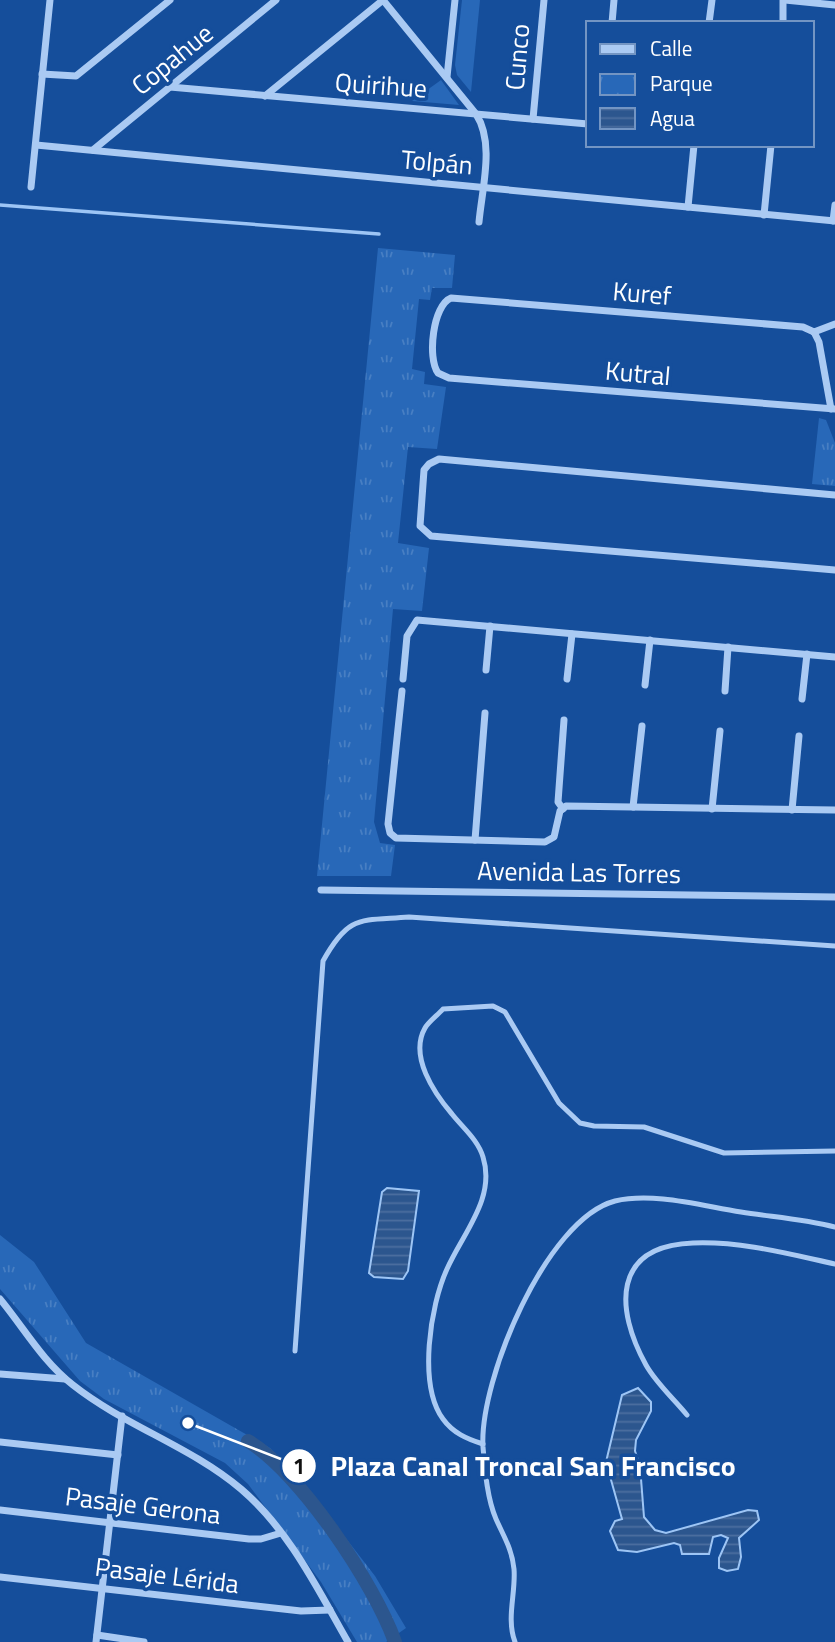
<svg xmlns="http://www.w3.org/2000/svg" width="835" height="1642" font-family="'Titillium Web',sans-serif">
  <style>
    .grass { fill: #2868b8 }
    .park { fill: url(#park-tufts) }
    .water { fill: url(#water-rules); stroke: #9dc5f5; stroke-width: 2 }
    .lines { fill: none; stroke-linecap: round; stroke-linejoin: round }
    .stream { stroke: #9dc5f5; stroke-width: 3.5 }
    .canal { stroke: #2c568e; stroke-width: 14 }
    .lane { stroke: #aacaf3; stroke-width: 5 }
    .street { stroke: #aacaf3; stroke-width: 7 }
    .labels { text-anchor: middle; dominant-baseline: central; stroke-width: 7; stroke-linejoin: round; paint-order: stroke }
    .street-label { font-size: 26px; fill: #fff; stroke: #154e9b }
    .leader { fill: none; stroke: #fff; stroke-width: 2.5 }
    .callout-dot { fill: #fff; stroke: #154e9b; stroke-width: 2.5 }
    .mark-label { font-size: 21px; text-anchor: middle; font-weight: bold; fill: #111 }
    .callout-label { font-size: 28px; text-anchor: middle; font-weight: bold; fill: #fff; stroke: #154e9b; stroke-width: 7; stroke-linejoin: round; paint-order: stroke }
  </style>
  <defs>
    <pattern id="park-tufts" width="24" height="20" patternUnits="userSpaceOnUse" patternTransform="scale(1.75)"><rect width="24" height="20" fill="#2868b8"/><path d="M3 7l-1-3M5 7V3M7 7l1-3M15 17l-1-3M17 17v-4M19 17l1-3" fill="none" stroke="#487fc3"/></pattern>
    <pattern id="water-rules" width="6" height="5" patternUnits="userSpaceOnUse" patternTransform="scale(1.75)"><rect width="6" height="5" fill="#2c568e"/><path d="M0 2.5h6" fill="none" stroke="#4c6f9f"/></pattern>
  </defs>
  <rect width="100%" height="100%" fill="#154e9b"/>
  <!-- grass -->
  <g class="grass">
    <polygon points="462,0 480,0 471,92 457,75 455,65"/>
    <polygon points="441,80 459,105 412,101"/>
  </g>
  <!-- park -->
  <g class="park">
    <polygon points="378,248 455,255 452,288 432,288 430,300 419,299 412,369 425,372 424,384 446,387 437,449 408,447 398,543 429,548 422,611 393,609 374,822 380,843 395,845 391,876 317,876"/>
    <polygon points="819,418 826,420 835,443 835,486 812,484"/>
    <polygon points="0,1235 34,1262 86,1343 270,1448 307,1488 375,1576 406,1628 386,1642 357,1642 321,1582 248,1484 225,1463 104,1399 80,1381 0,1289"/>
  </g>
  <!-- water -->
  <g class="water">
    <polygon points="387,1188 419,1191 408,1271 403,1279 374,1277 369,1273 382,1192"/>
    <polygon points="638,1388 651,1402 651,1411 636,1440 635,1451 640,1466 644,1517 655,1530 666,1533 748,1510 757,1511 759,1520 739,1538 741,1557 738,1569 727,1571 719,1568 719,1558 728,1538 721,1535 713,1537 709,1554 682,1554 680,1545 674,1543 637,1552 618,1550 610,1531 615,1521 622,1519 606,1462 622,1395"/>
  </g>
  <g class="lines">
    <!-- stream -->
    <polyline class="stream" points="0,205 379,234"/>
    <!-- canal -->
    <path class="canal" d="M 248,1441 C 300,1472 375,1585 395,1642"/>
    <!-- lane -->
    <g class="lane">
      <path d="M 295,1351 L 323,961 C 349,914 360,921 409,917 L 835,946"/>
      <path d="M 687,1415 C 674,1399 656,1383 646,1365 C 615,1309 612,1246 693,1243 C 741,1241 789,1254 835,1264"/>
      <path d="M 483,1444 C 467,1439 453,1433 443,1419 C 418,1385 430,1306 447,1269 C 463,1233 496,1198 483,1157 C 478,1140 463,1128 452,1114 C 434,1093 409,1056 425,1028 C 429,1021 438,1015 443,1009 L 493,1006 L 505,1012 L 559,1103 L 580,1123 L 594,1126 L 644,1127 L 724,1153 L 835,1151"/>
      <path d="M 515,1642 C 506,1618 516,1593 514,1569 C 512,1549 504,1537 496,1519 C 487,1498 485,1470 483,1447 C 479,1381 546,1219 615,1201 C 654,1192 702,1206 741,1212 C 773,1217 804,1219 835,1227"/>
    </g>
    <!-- street -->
    <g class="street">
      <path d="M 383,0 L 476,114 C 495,143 482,188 479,222"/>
      <polyline points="785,0 835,5"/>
      <polyline points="612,23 614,0"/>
      <polyline points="709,23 712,0"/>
      <polyline points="783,23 783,0"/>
      <polyline points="42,74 76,76 170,0"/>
      <polyline points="447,77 455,0"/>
      <polyline points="170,87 588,124"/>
      <polyline points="265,96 383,0"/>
      <polyline points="533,119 544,0"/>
      <polyline points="36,145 835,221"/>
      <polyline points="93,150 276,0"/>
      <polyline points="31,187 50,0"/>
      <polyline points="688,207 694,145"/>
      <polyline points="764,215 771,145"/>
      <polyline points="833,221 835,205"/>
      <path d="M 814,332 L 803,327 L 451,298 C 433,305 427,358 438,373 L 449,378 L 835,409"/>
      <polyline points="814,332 819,342 831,409"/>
      <polyline points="814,332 835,324"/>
      <polyline points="835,495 439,459 429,464 424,470 420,526 431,536 835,570"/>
      <polyline points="486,670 490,626"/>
      <polyline points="403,679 407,636 417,620 835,657"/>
      <polyline points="567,679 572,634"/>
      <polyline points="645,685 650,640"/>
      <polyline points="402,691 388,824 390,833 396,838 545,842 554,837 560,811 566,806 835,810"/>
      <polyline points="725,691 728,647"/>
      <polyline points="802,699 807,654"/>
      <polyline points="633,807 642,726"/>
      <polyline points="563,809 558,802 564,720"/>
      <polyline points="712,809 720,731"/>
      <polyline points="792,810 799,736"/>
      <polyline points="475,840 485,713"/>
      <polyline points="321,890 835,897"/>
      <path d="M 0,1299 C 24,1328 43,1362 73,1385 C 125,1426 190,1446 241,1489 C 289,1530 317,1588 348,1642"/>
      <polyline points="0,1374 65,1379"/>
      <polyline points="0,1442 118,1455"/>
      <polyline points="0,1510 249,1539 261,1539 281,1533"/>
      <polyline points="0,1577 301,1611 330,1610"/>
      <polyline points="97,1635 144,1642"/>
      <polyline points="96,1642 122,1416"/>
    </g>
  </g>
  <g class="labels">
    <!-- street labels -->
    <g class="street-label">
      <text transform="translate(517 57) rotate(-85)">Cunco</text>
      <text transform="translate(172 59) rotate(-39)">Copahue</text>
      <text transform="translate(381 85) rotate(4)">Quirihue</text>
      <text transform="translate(437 162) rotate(5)">Tolpán</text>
      <text transform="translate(642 293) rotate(5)">Kuref</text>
      <text transform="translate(638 373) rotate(5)">Kutral</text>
      <text transform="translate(579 872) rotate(1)">Avenida Las Torres</text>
      <text transform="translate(143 1505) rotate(7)">Pasaje Gerona</text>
      <text transform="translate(167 1575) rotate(7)">Pasaje Lérida</text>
    </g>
  </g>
  <!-- callouts -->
  <path class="leader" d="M188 1423L299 1466"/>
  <g class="callout-dot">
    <circle cx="188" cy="1423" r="7"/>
    <circle cx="299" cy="1466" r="18"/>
  </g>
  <g class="mark-label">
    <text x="299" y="1474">1</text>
  </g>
  <g class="callout-label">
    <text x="533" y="1476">Plaza Canal Troncal San Francisco</text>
  </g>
  <!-- legend -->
  <rect x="586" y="21" width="228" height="126" fill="#154e9b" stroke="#7395c3" stroke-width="2"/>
  <rect x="600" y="44" width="35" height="10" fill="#aacaf3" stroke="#7395c3" stroke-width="2"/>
  <text x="650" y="56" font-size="21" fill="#ffffff">Calle</text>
  <rect x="600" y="74" width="35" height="21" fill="url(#park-tufts)" stroke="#7395c3" stroke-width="2"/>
  <text x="650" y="91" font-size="21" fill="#ffffff">Parque</text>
  <rect x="600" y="108" width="35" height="21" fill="url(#water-rules)" stroke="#7395c3" stroke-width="2"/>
  <text x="650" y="126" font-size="21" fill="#ffffff">Agua</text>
</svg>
